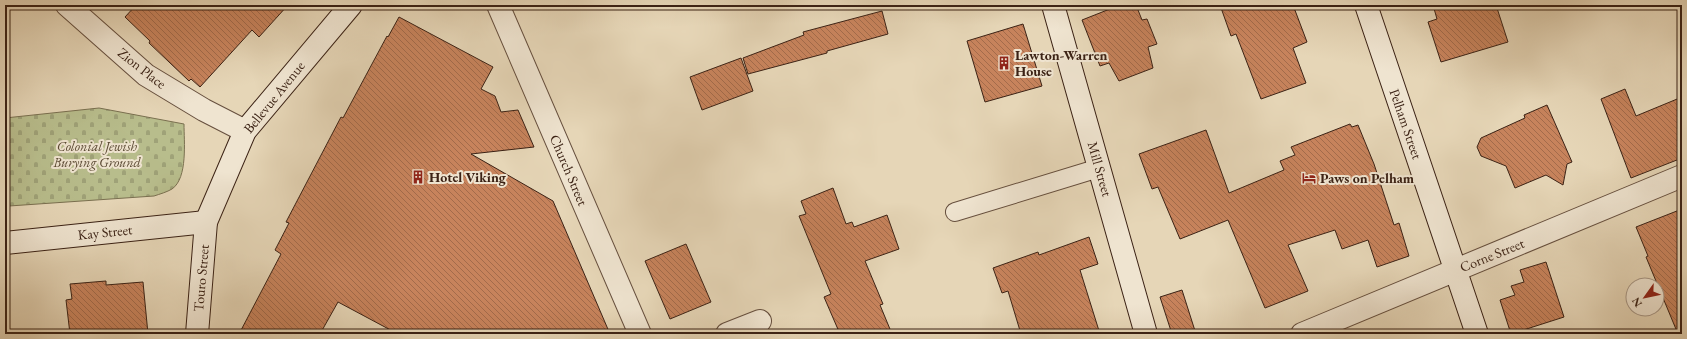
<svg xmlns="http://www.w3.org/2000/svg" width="1687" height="339" font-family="'EB Garamond',serif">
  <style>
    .cemetery { fill: url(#cemetery-stones); stroke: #7a7050 }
    .building { fill: url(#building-back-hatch); stroke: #3b2215 }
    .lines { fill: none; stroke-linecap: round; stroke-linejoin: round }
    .lane-casing { stroke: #664f3e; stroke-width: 20 }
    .street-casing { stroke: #664f3e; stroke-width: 24 }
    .secondary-casing { stroke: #3b2215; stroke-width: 24 }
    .lane { stroke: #efe4d0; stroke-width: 18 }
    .street { stroke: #efe4d0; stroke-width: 22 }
    .secondary { stroke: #efe4d0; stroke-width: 22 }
    .labels { text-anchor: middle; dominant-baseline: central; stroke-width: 4; stroke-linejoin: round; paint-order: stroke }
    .poi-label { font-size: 14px; font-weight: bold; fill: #3b2215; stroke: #efe4d0; text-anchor: start }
    .street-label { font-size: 14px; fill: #3b2215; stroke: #efe4d0 }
    .park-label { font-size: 14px; font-style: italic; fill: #5a4933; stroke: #efe4d0 }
  </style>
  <defs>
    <pattern id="cemetery-stones" width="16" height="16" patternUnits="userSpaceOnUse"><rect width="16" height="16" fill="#b8bd8c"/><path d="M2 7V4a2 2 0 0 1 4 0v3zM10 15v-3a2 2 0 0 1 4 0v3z" fill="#9fa278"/></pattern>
    <pattern id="building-back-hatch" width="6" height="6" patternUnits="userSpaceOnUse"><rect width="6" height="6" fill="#c7835c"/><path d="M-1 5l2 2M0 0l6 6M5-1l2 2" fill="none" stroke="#a36b4b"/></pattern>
  </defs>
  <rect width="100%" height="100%" fill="#e6d6b7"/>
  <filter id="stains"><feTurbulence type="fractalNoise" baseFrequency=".005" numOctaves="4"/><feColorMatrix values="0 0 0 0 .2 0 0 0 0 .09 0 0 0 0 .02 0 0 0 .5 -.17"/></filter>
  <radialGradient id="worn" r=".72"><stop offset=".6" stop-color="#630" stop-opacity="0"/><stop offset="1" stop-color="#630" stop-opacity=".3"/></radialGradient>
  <!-- cemetery -->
  <path class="cemetery" d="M 99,108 L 184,124 C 184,141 188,178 172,189 C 167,192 160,194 154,196 L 9,206 L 5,158 L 5,118 Z"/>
  <!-- building -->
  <g class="building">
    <polygon points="136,5 288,5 259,37 252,30 200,87 191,79 189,81 149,43 150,41 125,17"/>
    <polygon points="1120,5 1136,5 1142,20 1147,19 1157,44 1148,47 1153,68 1119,81 1109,63 1100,66 1082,20"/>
    <polygon points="1220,5 1293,5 1307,42 1293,48 1306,83 1261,99 1236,34 1231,36"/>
    <polygon points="1433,5 1496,5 1508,42 1441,62 1428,22 1437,19"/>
    <polygon points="882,11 888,34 827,51 827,53 748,74 743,58 804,35 803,32"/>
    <polygon points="399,17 493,67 481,89 495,96 501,112 518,110 534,147 471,154 553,201 610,334 398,334 338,302 320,334 239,334 281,254 275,250 289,223 286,222 341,117 343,118 387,36 388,37"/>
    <polygon points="1023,24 1042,86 985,102 967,41"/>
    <polygon points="741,58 753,91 702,110 690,77"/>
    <polygon points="1625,89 1636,116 1682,97 1682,158 1631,178 1601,99"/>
    <polygon points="1547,105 1572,162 1567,164 1563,185 1546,175 1515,188 1506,166 1481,156 1477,147 1481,138 1525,118 1524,115"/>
    <polygon points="1350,124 1352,127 1358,125 1374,164 1394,225 1399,223 1409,256 1377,267 1368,240 1342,249 1335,230 1288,245 1308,291 1265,308 1228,220 1180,239 1158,187 1152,189 1139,154 1206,130 1229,193 1284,170 1280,161 1295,155 1291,147"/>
    <polygon points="833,188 846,224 852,222 854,227 887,215 899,249 865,261 883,304 880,305 892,334 840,334 824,297 831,294 799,216 806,214 801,201"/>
    <polygon points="1682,209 1682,334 1678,334 1646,257 1648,256 1636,227"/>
    <polygon points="1089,237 1098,264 1080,270 1100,334 1021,334 1008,291 1002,293 993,268 1038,252 1039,255"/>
    <polygon points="686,244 711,302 670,319 645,261"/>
    <polygon points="1546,262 1564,317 1511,334 1500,300 1515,295 1511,286 1524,282 1520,270"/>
    <polygon points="106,281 106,285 143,282 148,334 70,334 66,300 72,299 70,284"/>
    <polygon points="1182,290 1196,334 1172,334 1160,297"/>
  </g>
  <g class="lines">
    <!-- lane casing -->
    <g class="lane-casing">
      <polyline id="lane" points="955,212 1099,168"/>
    </g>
    <!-- street casing -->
    <g class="street-casing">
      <g id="street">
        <polyline points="67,5 146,75 204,110 245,131"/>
        <polyline points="498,5 640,334"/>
        <polyline points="727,334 760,321"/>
        <polyline points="1302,334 1682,176"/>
      </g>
    </g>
    <!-- secondary casing -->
    <g class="secondary-casing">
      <g id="secondary">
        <polyline points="1053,5 1146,334"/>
        <polyline points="1366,5 1477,334"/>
        <polyline points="5,243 206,222"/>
        <polyline points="197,334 206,222 245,131 351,5"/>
      </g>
    </g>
    <!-- lane -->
    <use href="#lane" class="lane"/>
    <!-- street -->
    <use href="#street" class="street"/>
    <!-- secondary -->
    <use href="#secondary" class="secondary"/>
  </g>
  <!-- icons -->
  <defs>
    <g id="building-bare" transform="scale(1.08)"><path d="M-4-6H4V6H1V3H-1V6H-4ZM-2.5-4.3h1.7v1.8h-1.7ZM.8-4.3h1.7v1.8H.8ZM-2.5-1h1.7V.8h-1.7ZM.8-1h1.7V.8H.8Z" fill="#8f2418" stroke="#efe4d0" stroke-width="2.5" paint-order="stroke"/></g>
    <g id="hotel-bare" transform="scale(1.08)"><path d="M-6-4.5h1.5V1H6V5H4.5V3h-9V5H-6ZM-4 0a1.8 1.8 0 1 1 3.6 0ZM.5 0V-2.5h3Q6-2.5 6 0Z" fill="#8f2418" stroke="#efe4d0" stroke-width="2.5" paint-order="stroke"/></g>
  </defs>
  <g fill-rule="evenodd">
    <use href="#building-bare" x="1004" y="63"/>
    <use href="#building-bare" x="418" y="177"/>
    <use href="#hotel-bare" x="1309" y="178"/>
  </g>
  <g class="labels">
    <!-- poi labels -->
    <g class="poi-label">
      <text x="1015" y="55">Lawton-Warren<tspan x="1015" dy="16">House</tspan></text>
      <text x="429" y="177">Hotel Viking</text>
      <text x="1320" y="178">Paws on Pelham</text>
    </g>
    <!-- street labels -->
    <g class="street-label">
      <text transform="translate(142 68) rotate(38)">Zion Place</text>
      <text transform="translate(274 97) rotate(-51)">Bellevue Avenue</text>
      <text transform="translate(1406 124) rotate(71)">Pelham Street</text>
      <text transform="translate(1100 169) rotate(74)">Mill Street</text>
      <text transform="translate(569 170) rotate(67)">Church Street</text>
      <text transform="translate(105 232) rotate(-6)">Kay Street</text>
      <text transform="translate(1492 255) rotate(-22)">Corne Street</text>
      <text transform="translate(201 278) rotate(-85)">Touro Street</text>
    </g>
    <!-- park labels -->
    <g class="park-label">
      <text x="97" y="146">Colonial Jewish<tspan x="97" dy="16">Burying Ground</tspan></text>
    </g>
  </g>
  <!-- margin -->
  <rect width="1687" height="339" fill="none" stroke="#e6d6b7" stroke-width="20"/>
  <rect x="6" y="6" width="1675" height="327" fill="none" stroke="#3b2215" stroke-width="2"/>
  <rect x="10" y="10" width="1667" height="319" fill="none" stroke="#3b2215"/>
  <!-- north arrow -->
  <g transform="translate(1645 297) rotate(237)"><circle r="19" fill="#efe4d0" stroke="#a79685"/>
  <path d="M0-3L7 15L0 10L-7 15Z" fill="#8f2418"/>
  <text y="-6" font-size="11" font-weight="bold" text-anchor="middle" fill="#3b2215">N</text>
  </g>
  <rect width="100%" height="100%" filter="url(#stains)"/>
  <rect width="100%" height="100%" fill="url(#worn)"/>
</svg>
